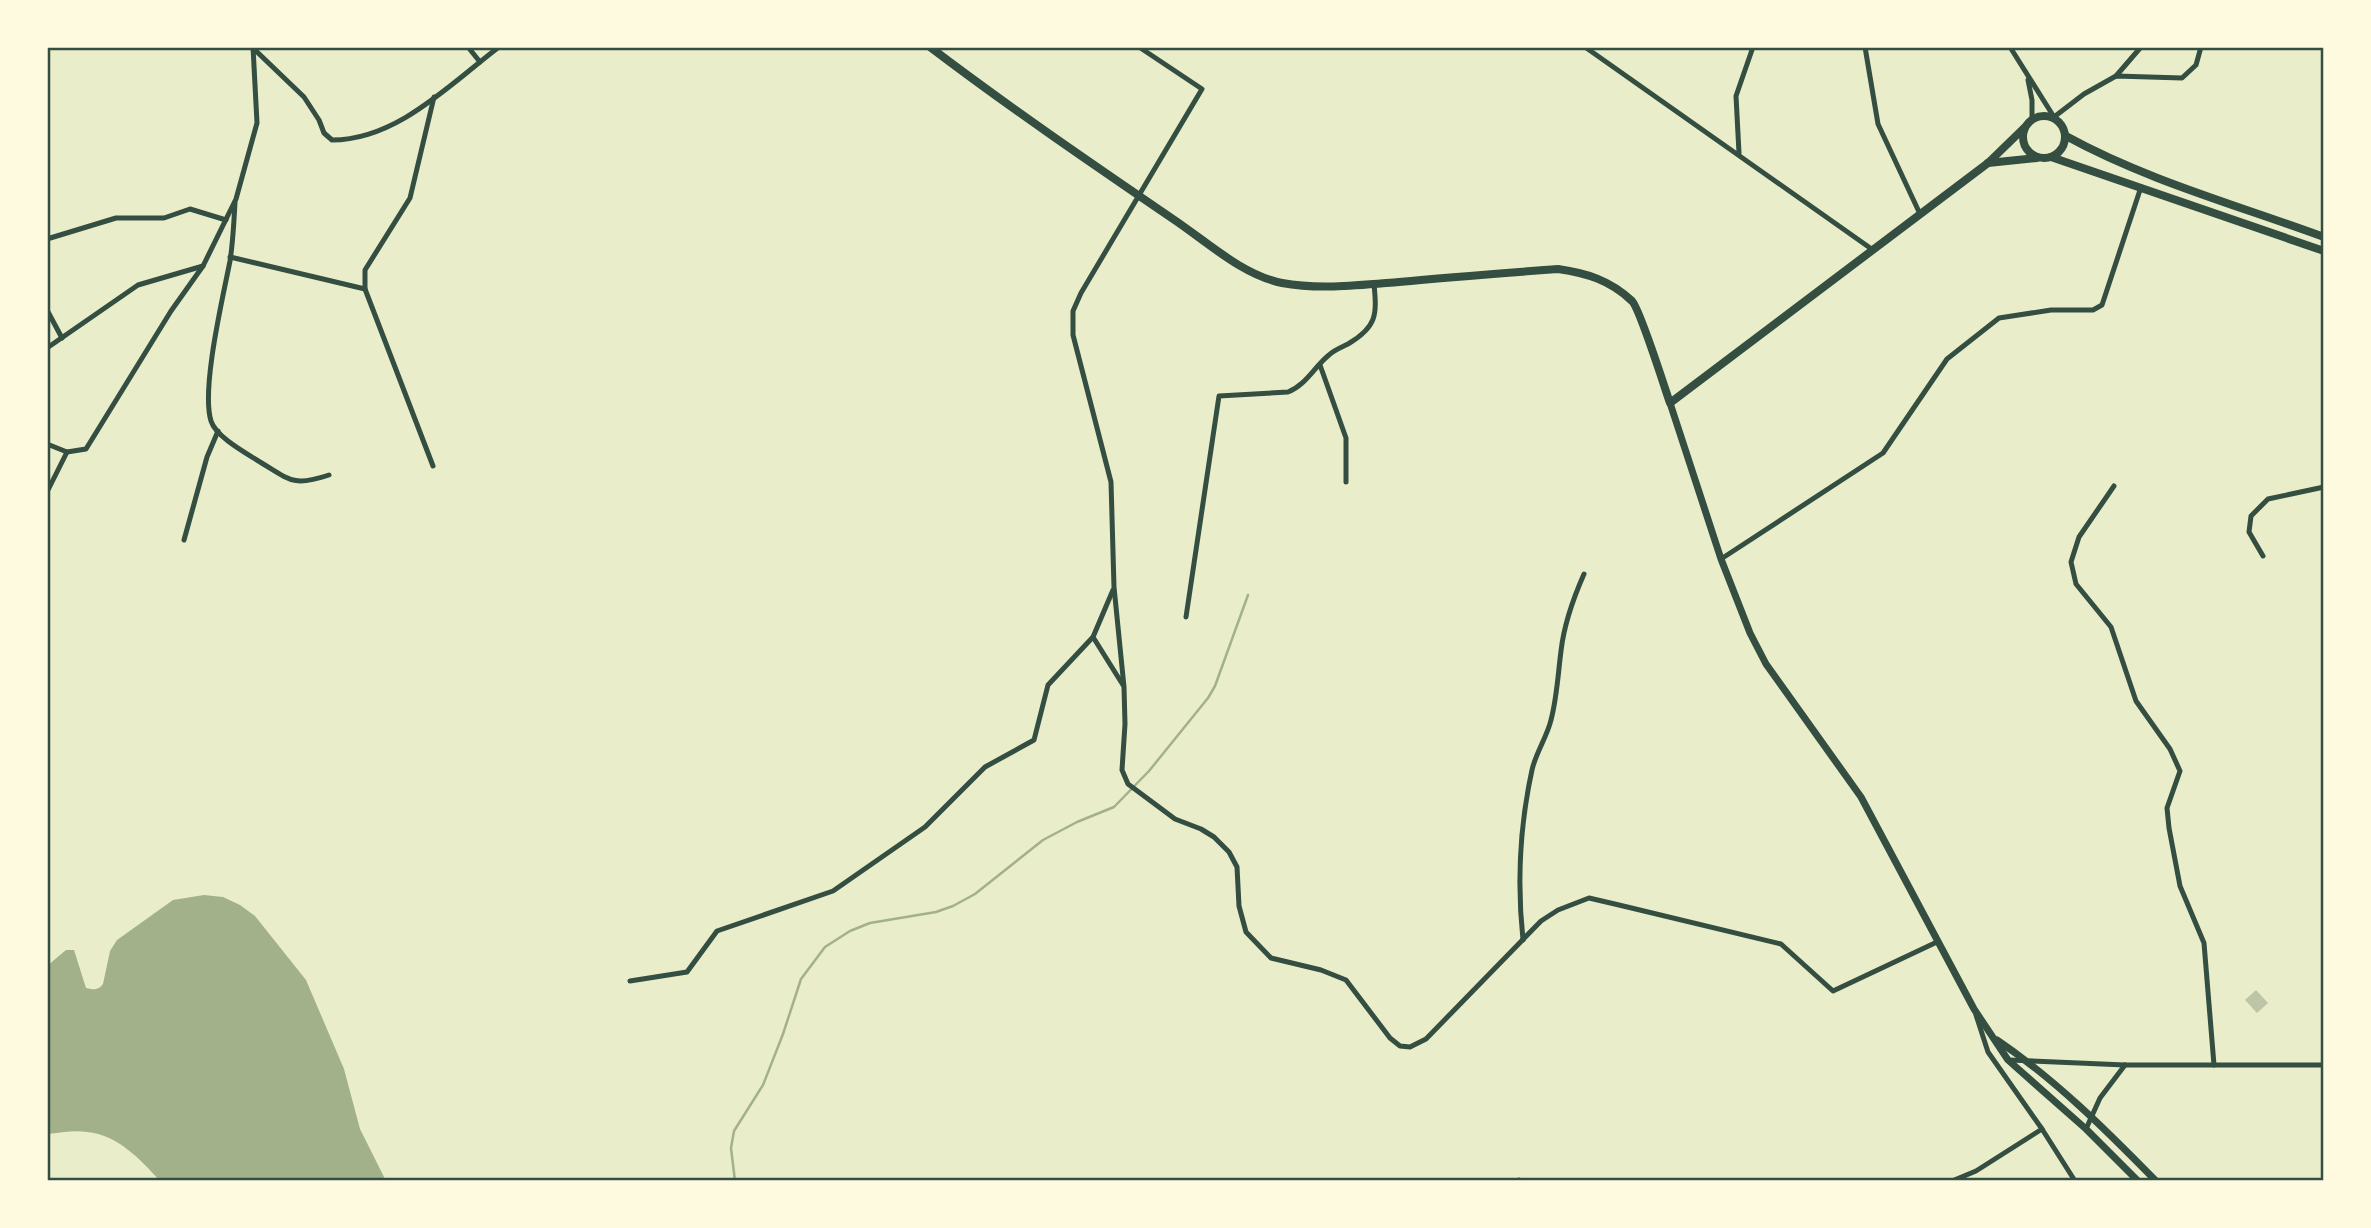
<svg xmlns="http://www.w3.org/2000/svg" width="2371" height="1228" font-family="'Alegreya Sans',sans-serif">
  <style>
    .water { fill: #a3b18a }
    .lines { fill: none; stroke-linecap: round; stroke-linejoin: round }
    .stream { stroke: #a3b18a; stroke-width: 2.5 }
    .building { fill: #bcc5a7 }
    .minor { stroke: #344e41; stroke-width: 5 }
    .tertiary { stroke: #344e41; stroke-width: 7 }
    .secondary { stroke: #344e41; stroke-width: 8 }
    .neatline { fill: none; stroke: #344e41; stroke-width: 2.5 }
  </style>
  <rect width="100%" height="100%" fill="#e9edc9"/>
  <!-- water -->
  <path class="water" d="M 204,895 L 223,897 L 240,905 L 255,916 L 306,980 L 344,1069 L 360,1129 L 386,1181 L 160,1181 C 140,1159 118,1135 87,1132 C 74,1130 60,1133 47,1134 L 47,966 L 66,950 L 74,950 L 86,988 C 93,990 99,990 103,984 L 110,951 L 117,940 L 173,900 Z"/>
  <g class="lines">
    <!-- stream -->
    <polyline class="stream" points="735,1181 731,1148 734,1131 763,1085 783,1034 801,979 825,947 850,931 870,923 936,912 953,906 975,894 1043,840 1077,822 1114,807 1149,771 1208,698 1215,686 1248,595"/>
  </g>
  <!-- building -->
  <polygon class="building" points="2256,990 2268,1003 2257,1013 2245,1000"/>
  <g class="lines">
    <!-- minor -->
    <g class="minor">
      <polyline points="468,47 480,62"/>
      <polyline points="1139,47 1202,89 1081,293 1073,311 1073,335 1111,482 1114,587 1124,687 1125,724 1122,770 1128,784 1175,819 1201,829 1214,837 1229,852 1237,867 1239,906 1246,932 1271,958 1321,970 1346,980 1390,1038 1400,1046 1410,1047 1426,1039 1541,921 1558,910 1589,898 1619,905 1781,944 1833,991 1937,942"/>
      <polyline points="1585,47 1873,250"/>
      <polyline points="1865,47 1878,124 1920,214"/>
      <polyline points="2010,47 2054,117 2084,94 2116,76 2182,78 2196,65 2201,47"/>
      <path d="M 253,48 L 304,97 L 319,120 L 324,133 L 332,140 C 397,140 450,84 499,47"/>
      <polyline points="2116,76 2141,47"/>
      <polyline points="2028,80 2032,100 2032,118"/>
      <polyline points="1739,153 1736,96 1753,47"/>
      <path d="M 235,202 C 234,222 233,242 230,261 C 223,297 201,389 211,421 C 216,437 246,453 260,462 C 290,480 293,487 329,475"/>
      <polyline points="47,239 116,218 164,218 190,209 226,220"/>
      <polyline points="230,257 365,289"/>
      <polyline points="47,310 62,338"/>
      <polyline points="47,348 138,285 203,266"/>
      <polyline points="1320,365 1346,438 1346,482"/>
      <polyline points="47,444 67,452 86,449 171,311 203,266 236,199 257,123 253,47"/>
      <polyline points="433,466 365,289 365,270 410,198 434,97"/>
      <polyline points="2114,486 2079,537 2071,562 2076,584 2111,627 2136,701 2170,749 2180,771 2167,808 2169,828 2180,886 2204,943 2214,1065"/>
      <polyline points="47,492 67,452"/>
      <polyline points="184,540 207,457 218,431"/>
      <polyline points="2263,556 2249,532 2251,516 2268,499 2324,487"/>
      <polyline points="1721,559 1883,453 1947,359 1999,318 2051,310 2093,310 2102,305 2141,187"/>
      <path d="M 1186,617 L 1219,396 L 1288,392 C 1306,385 1314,367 1329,355 C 1334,350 1342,347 1348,344 C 1377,327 1377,315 1374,284"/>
      <polyline points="1093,637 1123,685"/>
      <path d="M 1523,940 C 1517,884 1520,825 1532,770 C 1536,752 1547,737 1551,720 C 1557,697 1558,674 1561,651 C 1564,624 1573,599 1584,574"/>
      <polyline points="630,981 687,972 717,931 833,891 925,827 985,767 1034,740 1048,685 1093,637 1113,590"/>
      <polyline points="1976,1015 1988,1052 2042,1129 2075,1181"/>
      <polyline points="2009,1060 2125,1065 2324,1065"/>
      <polyline points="2086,1129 2100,1098 2125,1065"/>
      <polyline points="1519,1180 1521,1181"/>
      <polyline points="1952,1181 1976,1171 2042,1129"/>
    </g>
    <!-- tertiary -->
    <g class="tertiary">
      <polyline points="1670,403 1721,559 1750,633 1766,664 1861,797 1974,1009 2008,1060 2086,1129 2138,1181"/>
      <path d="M 1997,1040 C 2056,1080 2106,1130 2156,1181"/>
    </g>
    <!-- secondary -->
    <g class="secondary">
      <path d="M 930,47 C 1009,107 1091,163 1173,219 C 1206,241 1242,275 1282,283 C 1319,290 1362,285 1399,282 C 1452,277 1505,273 1558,269 C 1586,273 1610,280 1632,301 C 1640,309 1664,386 1670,403 L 1988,163 L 2024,128"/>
      <circle cx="2044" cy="137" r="21"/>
      <path d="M 2066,136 C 2146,180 2237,205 2324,237"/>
      <polyline points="2051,157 2324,251"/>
      <polyline points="1988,163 2037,158"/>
    </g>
  </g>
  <!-- border -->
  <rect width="2371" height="1228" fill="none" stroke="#fefae0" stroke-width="98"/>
  <rect x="49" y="49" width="2273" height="1130" class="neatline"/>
</svg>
